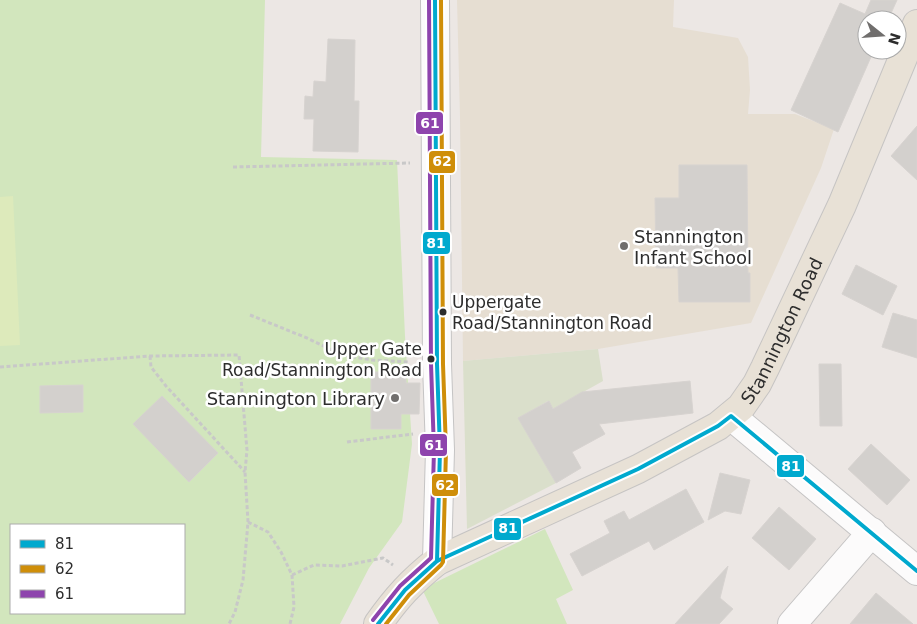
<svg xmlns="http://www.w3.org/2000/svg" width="917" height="624" font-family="'DejaVu Sans',sans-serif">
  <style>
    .education { fill: #e6ded2 }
    .green { fill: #d2e6bd; fill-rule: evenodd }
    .cemetery { fill: #dadfcb }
    .pitch { fill: #ddeabb }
    .building { fill: #d3d0cd; stroke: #d7d3d0 }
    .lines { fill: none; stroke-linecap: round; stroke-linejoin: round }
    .minor-casing { stroke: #c5c4c4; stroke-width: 30 }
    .major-casing { stroke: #c6c4c3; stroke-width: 30 }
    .path { stroke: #c8c8c8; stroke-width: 3; stroke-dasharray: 4 2.5; stroke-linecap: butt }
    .minor { stroke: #fcfbfb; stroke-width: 28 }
    .major { stroke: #e8e1d6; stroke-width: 28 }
    .bus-1-casing { stroke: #fff; stroke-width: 8 }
    .bus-2-casing { stroke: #fff; stroke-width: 8 }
    .bus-3-casing { stroke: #fff; stroke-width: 8 }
    .bus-1 { stroke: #00a9ce; stroke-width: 4 }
    .bus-2 { stroke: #cf8e09; stroke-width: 4 }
    .bus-3 { stroke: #8e44ad; stroke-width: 4 }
    .poi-dot { fill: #706e6d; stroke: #fff; stroke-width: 2 }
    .bus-dot { fill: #2d2d2d; stroke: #fff; stroke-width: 2 }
    .labels { text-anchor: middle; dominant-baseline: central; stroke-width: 5; stroke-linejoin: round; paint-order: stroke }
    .bus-label { font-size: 17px; fill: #2d2d2d; stroke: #fff; text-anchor: start }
    .poi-label { font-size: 18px; fill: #2d2d2d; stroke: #fff; text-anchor: start }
    .street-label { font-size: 18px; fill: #2d2d2d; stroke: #fff }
    .line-badge { stroke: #fff; stroke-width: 2 }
    .badge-label { font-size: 14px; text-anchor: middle; font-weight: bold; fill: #fff }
  </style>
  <rect width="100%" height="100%" fill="#ece7e4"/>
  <!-- education -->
  <polygon class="education" points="457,0 674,0 673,27 738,38 748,57 750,90 748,114 795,114 834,129 821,168 751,323 598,349 463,361 460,117"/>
  <!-- green -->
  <g class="green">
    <path d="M 0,0 L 265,0 L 261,157 L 397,160 L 405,336 L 412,444 L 402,522 L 369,568 L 340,624 L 0,624 ZM 11,525 L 184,525 L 184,613 L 11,613 Z"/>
    <polygon points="545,529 573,590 556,599 567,624 439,624 422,589"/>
  </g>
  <!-- cemetery -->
  <polygon class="cemetery" points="598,349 603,381 553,409 548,401 519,418 556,483 467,529 463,361"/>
  <!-- pitch -->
  <polygon class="pitch" points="13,196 20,345 0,346 0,197"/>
  <!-- building -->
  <g class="building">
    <polygon points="871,0 897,0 888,20 867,20 867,50 874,50 838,132 791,110 840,3 865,14"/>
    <polygon points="328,39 355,40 354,101 359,101 358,152 313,151 314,119 304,119 305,96 313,97 314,81 326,82"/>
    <polygon points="917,126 917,180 891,156"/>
    <polygon points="679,165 747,165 748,273 750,273 750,302 679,302 678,268 656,268 655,198 679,198"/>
    <polygon points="856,265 897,286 883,315 842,294"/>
    <polygon points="893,313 917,320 917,358 882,347"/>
    <polygon points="819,364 841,364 842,426 820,426"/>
    <polygon points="371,372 406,372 406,383 420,383 419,414 401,414 401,429 371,429"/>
    <polygon points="690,381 693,413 599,424 605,434 572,452 581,468 556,483 518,418 549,401 553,409 582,392"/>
    <polygon points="83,385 83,412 40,413 40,386"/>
    <polygon points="162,396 218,453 189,482 133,424"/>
    <polygon points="871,444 910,480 887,505 848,469"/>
    <polygon points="720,473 750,480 741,514 725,511 708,520"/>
    <polygon points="686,489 704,522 654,550 649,541 582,576 570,554 610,533 604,521 624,511 629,520"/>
    <polygon points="779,507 816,539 789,570 752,538"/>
    <polygon points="728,566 720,598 733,609 719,624 675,624"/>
    <polygon points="876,593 913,624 850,624"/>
  </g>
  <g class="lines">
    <!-- minor casing -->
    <g class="minor-casing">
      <g id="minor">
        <polyline points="435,0 437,364 440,450 437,561"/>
        <polyline points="731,416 917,571"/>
        <polyline points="792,624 872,532"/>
      </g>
    </g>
    <!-- major casing -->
    <g class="major-casing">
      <g id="major">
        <path id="s1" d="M 378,624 C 397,597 411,582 437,561 L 638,469 L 718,426 L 741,407 L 757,384 L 765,368 L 842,205 L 917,24"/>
      </g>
    </g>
    <!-- path -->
    <g class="path">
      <polyline points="233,167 410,163"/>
      <polyline points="250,315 307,338 342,355 372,360 410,362"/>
      <polyline points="150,356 151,367 166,386 245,472"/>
      <polyline points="0,367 150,356 239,355 247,450 245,472 248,522 243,580 235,612 229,624"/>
      <polyline points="347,442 413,434"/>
      <polyline points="248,522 268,532 281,552 292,575 294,607 290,624"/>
      <polyline points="292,575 314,565 342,566 383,558 393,565"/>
    </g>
    <!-- minor -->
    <use href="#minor" class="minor"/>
    <!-- major -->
    <use href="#major" class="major"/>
    <!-- bus-1 casing -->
    <g class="bus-1-casing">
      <g id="bus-1">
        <polyline points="435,0 437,364 440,450 437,561"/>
        <polyline points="378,624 405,590 437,561 638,469 718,426 731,416 917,571"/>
      </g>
    </g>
    <!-- bus-2 casing -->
    <g class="bus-2-casing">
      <polyline id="bus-2" points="386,624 409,595 441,565 443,562 446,450 443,364 441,0"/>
    </g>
    <!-- bus-3 casing -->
    <g class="bus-3-casing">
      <polyline id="bus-3" points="373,620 400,586 431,558 434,450 431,364 429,0"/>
    </g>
    <!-- bus-1 -->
    <use href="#bus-1" class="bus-1"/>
    <!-- bus-2 -->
    <use href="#bus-2" class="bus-2"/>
    <!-- bus-3 -->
    <use href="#bus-3" class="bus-3"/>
  </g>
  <!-- markers -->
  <g class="poi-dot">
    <circle cx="624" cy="246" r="5"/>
    <circle cx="395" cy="398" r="5"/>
  </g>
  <g class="bus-dot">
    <circle cx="443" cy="312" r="4.5"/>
    <circle cx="431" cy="359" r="4.5"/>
  </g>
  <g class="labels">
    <!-- bus labels -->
    <g class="bus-label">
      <text x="452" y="302">Uppergate<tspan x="452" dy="21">Road/Stannington Road</tspan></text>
      <text x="422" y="349" text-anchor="end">Upper Gate<tspan x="422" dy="21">Road/Stannington Road</tspan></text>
    </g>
    <!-- poi labels -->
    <g class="poi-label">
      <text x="634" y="236">Stannington<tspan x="634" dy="21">Infant School</tspan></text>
      <text x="385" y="398" text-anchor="end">Stannington Library</text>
    </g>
    <!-- street labels -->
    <g class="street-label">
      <text stroke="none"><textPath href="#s1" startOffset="515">Stannington Road</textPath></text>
    </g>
  </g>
  <g class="line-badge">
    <rect x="415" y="111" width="29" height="24" rx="5" fill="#8e44ad"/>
    <rect x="428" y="150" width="28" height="24" rx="5" fill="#cf8e09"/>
    <rect x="422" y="231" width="29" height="24" rx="5" fill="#00a9ce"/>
    <rect x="419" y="433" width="29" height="24" rx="5" fill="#8e44ad"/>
    <rect x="776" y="454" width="29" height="24" rx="5" fill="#00a9ce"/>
    <rect x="431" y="473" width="28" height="24" rx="5" fill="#cf8e09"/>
    <rect x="493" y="517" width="29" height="24" rx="5" fill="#00a9ce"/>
  </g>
  <g class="badge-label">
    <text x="430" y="128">61</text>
    <text x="442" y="166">62</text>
    <text x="436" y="248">81</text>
    <text x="434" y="450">61</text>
    <text x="791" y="471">81</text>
    <text x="445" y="490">62</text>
    <text x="508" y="533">81</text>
  </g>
  <!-- legend -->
  <rect x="10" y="524" width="175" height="90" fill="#ffffff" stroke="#ababab"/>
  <rect x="20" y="540" width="25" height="8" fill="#00a9ce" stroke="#ababab"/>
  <text x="55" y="549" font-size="15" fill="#2d2d2d">81</text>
  <rect x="20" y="565" width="25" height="8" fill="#cf8e09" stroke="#ababab"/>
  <text x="55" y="574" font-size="15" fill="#2d2d2d">62</text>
  <rect x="20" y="590" width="25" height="8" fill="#8e44ad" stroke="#ababab"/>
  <text x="55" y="599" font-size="15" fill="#2d2d2d">61</text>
  <!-- north arrow -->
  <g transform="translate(882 35) rotate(107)"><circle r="24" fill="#ffffff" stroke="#ababab"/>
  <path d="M0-4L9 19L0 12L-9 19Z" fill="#706e6d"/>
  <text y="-8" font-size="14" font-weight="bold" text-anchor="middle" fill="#2d2d2d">N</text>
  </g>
</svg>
